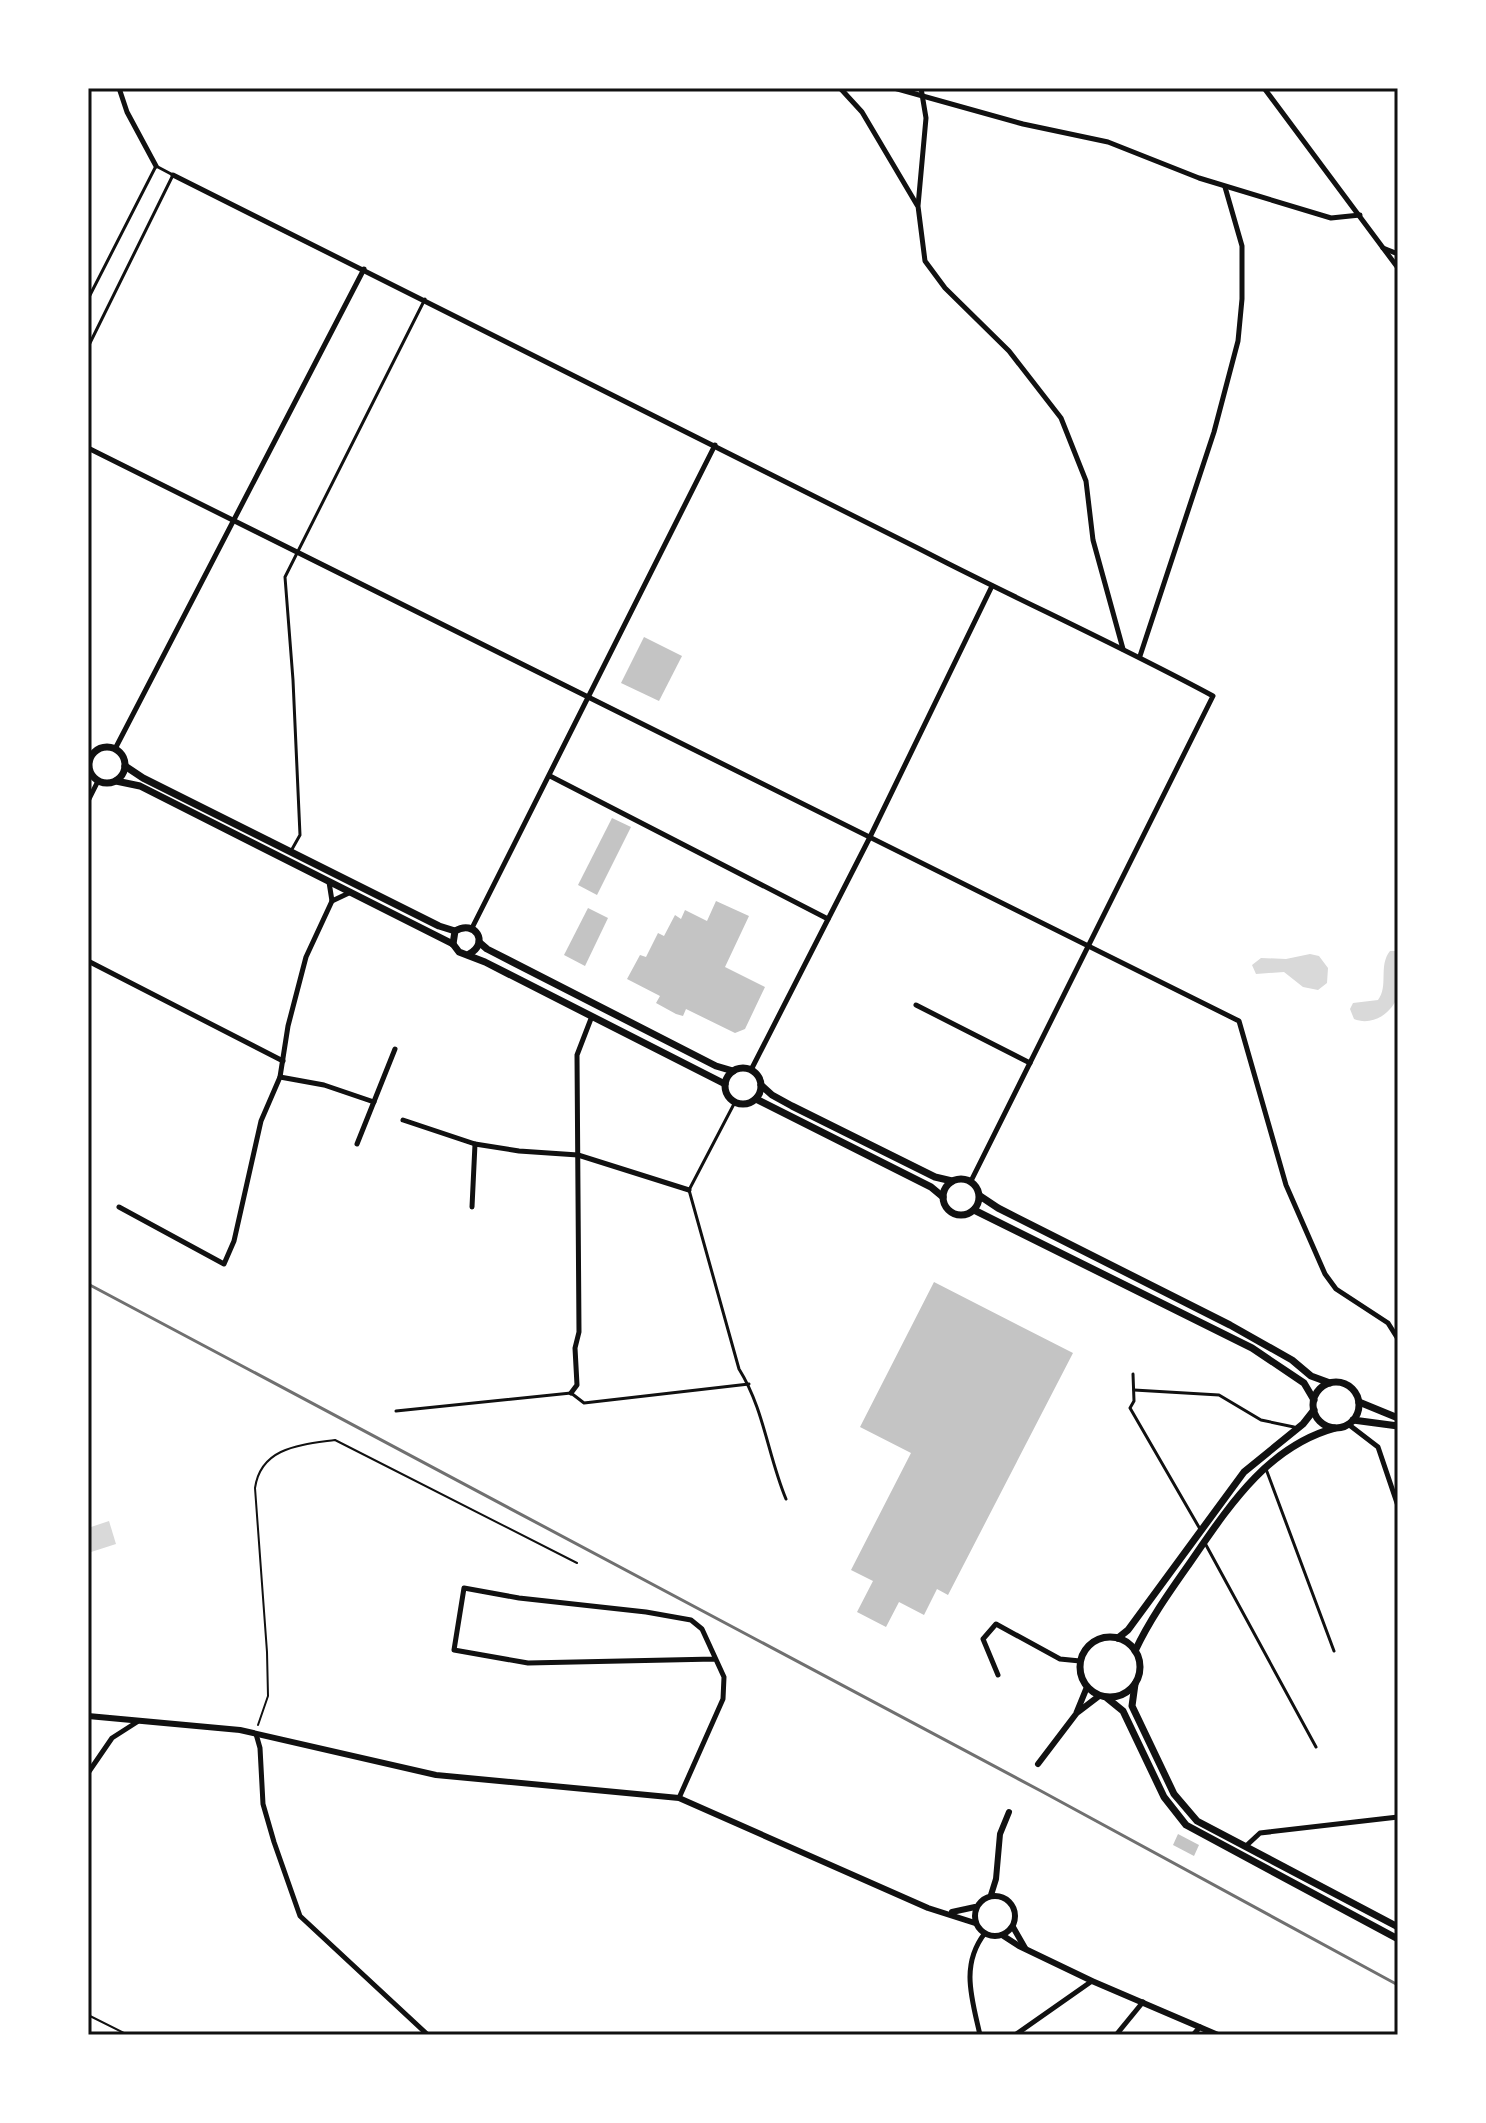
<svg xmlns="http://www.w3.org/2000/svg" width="1486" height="2123" font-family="Jost,sans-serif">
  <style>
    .water { fill: #d9d9d9 }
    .building { fill: #c4c4c4 }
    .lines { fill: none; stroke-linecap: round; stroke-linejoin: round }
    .path { stroke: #111; stroke-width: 2 }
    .service { stroke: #111; stroke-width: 3 }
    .minor { stroke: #111; stroke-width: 5 }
    .tertiary { stroke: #111; stroke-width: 6 }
    .secondary { stroke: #111; stroke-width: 7 }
    .rail { stroke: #707070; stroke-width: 3 }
    .neatline { fill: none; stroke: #111; stroke-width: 3 }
  </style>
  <rect width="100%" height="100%" fill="#fff"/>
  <!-- water -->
  <g class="water">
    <path d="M 1390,951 L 1398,951 C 1398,964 1402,985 1397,998 C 1390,1015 1371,1026 1354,1019 L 1350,1009 L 1353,1003 L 1378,1000 C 1389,986 1378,966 1390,951 Z"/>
    <polygon points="1310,954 1319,956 1328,968 1327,983 1318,990 1303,987 1284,972 1256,974 1252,965 1261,958 1286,959"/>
    <polygon points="109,1521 116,1544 88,1553 88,1528"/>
  </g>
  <!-- building -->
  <g class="building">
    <polygon points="644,637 682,656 659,701 621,683"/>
    <polygon points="612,818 631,827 597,895 578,885"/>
    <polygon points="716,901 749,916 725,967 765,987 745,1029 735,1033 686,1009 683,1016 676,1014 656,1003 660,996 627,979 640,955 646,957 658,933 664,936 675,915 681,919 685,910 707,921"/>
    <polygon points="588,908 608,918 585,966 564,955"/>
    <polygon points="934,1282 1073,1353 948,1595 937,1589 924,1615 899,1602 886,1627 857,1612 873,1581 851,1570 911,1453 860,1427"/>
    <polygon points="1178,1834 1199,1845 1194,1856 1173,1845"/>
  </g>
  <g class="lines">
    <!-- path -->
    <g class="path">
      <path d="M 258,1725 L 268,1696 L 267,1652 L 255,1488 C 261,1447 300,1445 335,1440 L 577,1563"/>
      <polyline points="88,2015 128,2035"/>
    </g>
    <!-- service -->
    <g class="service">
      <polyline points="88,299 156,166 173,175 88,347"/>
      <polyline points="291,851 300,835 293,680 285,577 425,299"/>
      <path d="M 735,1102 L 689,1190 L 739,1369 C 764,1409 768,1456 786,1499"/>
      <polyline points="1133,1374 1134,1401 1130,1408 1200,1529"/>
      <polyline points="1134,1390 1219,1395 1261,1420 1294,1427"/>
      <polyline points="396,1411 571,1393 584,1403 749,1384"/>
      <polyline points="1266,1469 1334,1651"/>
      <polyline points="1206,1545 1316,1747"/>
    </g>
    <!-- minor -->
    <g class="minor">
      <polyline points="119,88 127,112 156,166"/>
      <polyline points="840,88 862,112 917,205"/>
      <polyline points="894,88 1023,124 1108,142 1199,178 1331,218 1360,215"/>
      <polyline points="921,88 926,118 918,206 925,261 945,288 1009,351 1061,418 1086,481 1093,540 1123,649"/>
      <polyline points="1264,88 1398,268"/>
      <path d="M 173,175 C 432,303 690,432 947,563 C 1036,608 1126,649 1213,696 L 971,1181"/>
      <polyline points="1383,248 1398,254"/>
      <polyline points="88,448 1239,1021 1286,1185 1325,1274 1336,1289 1388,1323 1398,1339"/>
      <polyline points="1140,656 1214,432 1238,341 1242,299 1242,246 1225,187"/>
      <polyline points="115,749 364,269"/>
      <polyline points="550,776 828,919"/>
      <polyline points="88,801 98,781"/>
      <polyline points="332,901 351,892"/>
      <polyline points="472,928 715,445"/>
      <polyline points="88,961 283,1061"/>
      <polyline points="916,1005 1030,1063"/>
      <polyline points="751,1070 869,839 992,586"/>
      <polyline points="280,1077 324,1085 374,1102"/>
      <polyline points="403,1120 475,1144"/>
      <polyline points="357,1144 395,1049"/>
      <polyline points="119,1207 224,1264 234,1241 261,1121 280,1077 288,1026 306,957 332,901 329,882"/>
      <polyline points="472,1207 475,1144 519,1151 578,1155 689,1190"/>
      <polyline points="571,1393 577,1385 575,1348 579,1332 577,1055 592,1016"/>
      <polyline points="1348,1424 1378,1447 1398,1506"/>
      <polyline points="998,1675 983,1639 996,1624 1060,1659 1080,1661"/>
      <polyline points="256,1734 260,1748 263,1804 274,1842 300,1916 428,2035"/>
      <polyline points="88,1773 112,1738 137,1722"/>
      <polyline points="679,1798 723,1699 724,1677 702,1629 691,1620 646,1612 519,1598 464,1588 454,1650 528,1663 715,1659"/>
      <polyline points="1246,1846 1260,1833 1398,1817"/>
      <path d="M 980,2035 C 972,1999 960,1965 985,1933"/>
      <polyline points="1015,2035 1092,1981"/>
      <polyline points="1116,2035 1143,2002"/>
      <polyline points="1193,2035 1200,2027"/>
    </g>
    <!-- tertiary -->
    <g class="tertiary">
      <polyline points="1078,1712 1099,1696"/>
      <polyline points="88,1716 240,1730 436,1775 679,1798 928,1908 975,1923"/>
      <polyline points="1038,1764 1076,1714 1087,1687"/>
      <polyline points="991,1895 996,1879 1000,1834 1009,1812"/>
      <circle cx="995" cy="1916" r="20"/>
      <polyline points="952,1912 975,1907"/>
      <polyline points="1013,1927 1025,1948"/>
      <polyline points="1002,1935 1019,1946 1092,1981 1218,2035"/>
    </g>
    <!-- secondary -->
    <g class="secondary">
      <circle cx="107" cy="765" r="18"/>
      <polyline points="125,766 143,778 439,926 455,931"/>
      <polyline points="116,781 140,786 453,944 459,952 485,962 725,1084"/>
      <polyline points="480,943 487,949 716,1066 733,1071"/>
      <path d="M 453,944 L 455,931 C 475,919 490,943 469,954"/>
      <circle cx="743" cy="1086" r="18"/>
      <polyline points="761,1085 772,1095 792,1106 935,1177 952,1181"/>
      <polyline points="756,1099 931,1187 943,1197"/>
      <circle cx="961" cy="1197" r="18"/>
      <polyline points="980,1196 998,1208 1230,1325 1292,1360 1311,1376 1330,1383"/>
      <polyline points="974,1210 1252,1348 1304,1383 1314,1400"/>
      <circle cx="1336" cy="1405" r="23"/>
      <polyline points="1359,1402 1398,1418"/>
      <polyline points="1353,1420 1398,1426"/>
      <circle cx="1110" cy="1667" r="30"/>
      <polyline points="1118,1638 1128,1630 1244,1472 1303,1424 1314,1410"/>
      <path d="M 1135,1651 C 1149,1621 1168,1594 1187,1567 C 1226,1511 1265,1447 1335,1428"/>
      <polyline points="1135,1684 1132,1706 1174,1794 1197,1821 1398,1927"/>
      <polyline points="1107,1698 1123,1711 1164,1797 1186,1825 1398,1939"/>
    </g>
    <!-- rail -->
    <polyline class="rail" points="88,1284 1041,1791 1398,1985"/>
  </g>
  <!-- border -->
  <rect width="1486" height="2123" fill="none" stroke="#ffffff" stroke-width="180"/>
  <rect x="90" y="90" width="1306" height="1943" class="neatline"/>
</svg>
